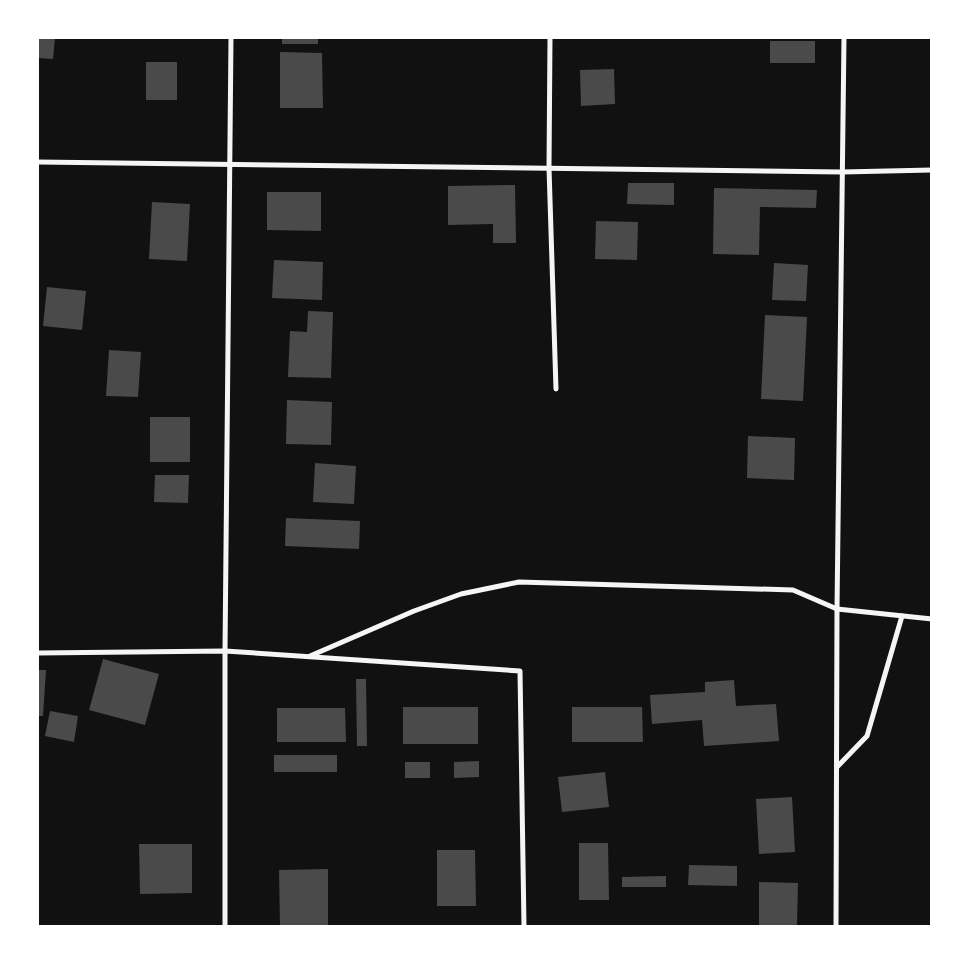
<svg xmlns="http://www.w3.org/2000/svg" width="969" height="964" font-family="Montserrat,sans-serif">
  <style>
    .building { fill: #4a4a4a }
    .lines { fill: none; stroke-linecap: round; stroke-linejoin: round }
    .minor { stroke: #f5f5f5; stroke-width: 5 }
  </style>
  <rect width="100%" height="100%" fill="#111"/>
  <!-- building -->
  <g class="building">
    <polygon points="38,38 55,38 53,59 38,58"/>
    <rect x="282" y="38" width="36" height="6"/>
    <rect x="770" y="41" width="45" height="22"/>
    <polygon points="280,52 322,53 323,108 280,108"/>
    <rect x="146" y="62" width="31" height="38"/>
    <polygon points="614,69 615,104 581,106 580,70"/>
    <polygon points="628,183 674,183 674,205 627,204"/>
    <polygon points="515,185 516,243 493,243 493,224 448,225 448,186"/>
    <polygon points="714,188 817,190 816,208 760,207 759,255 713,254"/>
    <polygon points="267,192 321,192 321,231 267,230"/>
    <polygon points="152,202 190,204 187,261 149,259"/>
    <polygon points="596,221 638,222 637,260 595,259"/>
    <polygon points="274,260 323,262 322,300 272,298"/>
    <polygon points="774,263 808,265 806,301 772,300"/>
    <polygon points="47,287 86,291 82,330 43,326"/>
    <polygon points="308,311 333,312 331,378 288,377 290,331 307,332"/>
    <polygon points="765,315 807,317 803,401 761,399"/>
    <polygon points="109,350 141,352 138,397 106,396"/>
    <polygon points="287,400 332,402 331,445 286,444"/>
    <rect x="150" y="417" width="40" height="45"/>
    <polygon points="748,436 795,438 794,480 747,478"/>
    <polygon points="315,463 356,466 354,504 313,502"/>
    <polygon points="155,475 189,475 188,503 154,502"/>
    <polygon points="286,518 360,521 359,549 285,546"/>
    <polygon points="103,659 159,674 145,725 89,710"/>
    <polygon points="38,670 46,670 43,716 38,716"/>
    <polygon points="356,679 366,679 367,746 357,746"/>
    <polygon points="734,680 736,706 776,704 779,741 704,746 702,720 652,724 650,695 705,692 705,682"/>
    <rect x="403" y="707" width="75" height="37"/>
    <polygon points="572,707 642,707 643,742 572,742"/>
    <polygon points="277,708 345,708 346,742 277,742"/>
    <polygon points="50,711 78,716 74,742 45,736"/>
    <rect x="274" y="755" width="63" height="17"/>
    <polygon points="479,761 479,777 454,778 454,762"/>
    <rect x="405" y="762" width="25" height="16"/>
    <polygon points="605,772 609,807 562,812 558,777"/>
    <polygon points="792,797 795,852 759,854 756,799"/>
    <polygon points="579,843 608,843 609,900 579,900"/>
    <polygon points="139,844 192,844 192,893 140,894"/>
    <polygon points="437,850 475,850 476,906 437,906"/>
    <polygon points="689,865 737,866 737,886 688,885"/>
    <polygon points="328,869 328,926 280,926 279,870"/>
    <polygon points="666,876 666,887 622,887 622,877"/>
    <polygon points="759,882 798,883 797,925 759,925"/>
  </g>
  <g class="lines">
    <!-- minor -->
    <g class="minor">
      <polyline points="550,38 549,168 556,389"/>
      <polyline points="38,162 842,172 932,170"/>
      <polyline points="38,653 225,651 520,671 524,926"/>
      <polyline points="310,656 414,611 461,594 519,582 793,590 837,609 932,619"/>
      <polyline points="837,767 867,736 902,616"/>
      <polyline points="225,926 225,651 231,38"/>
      <polyline points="836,926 837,609 844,38"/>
    </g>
  </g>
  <!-- border -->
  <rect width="969" height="964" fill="none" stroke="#ffffff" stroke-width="78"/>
</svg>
